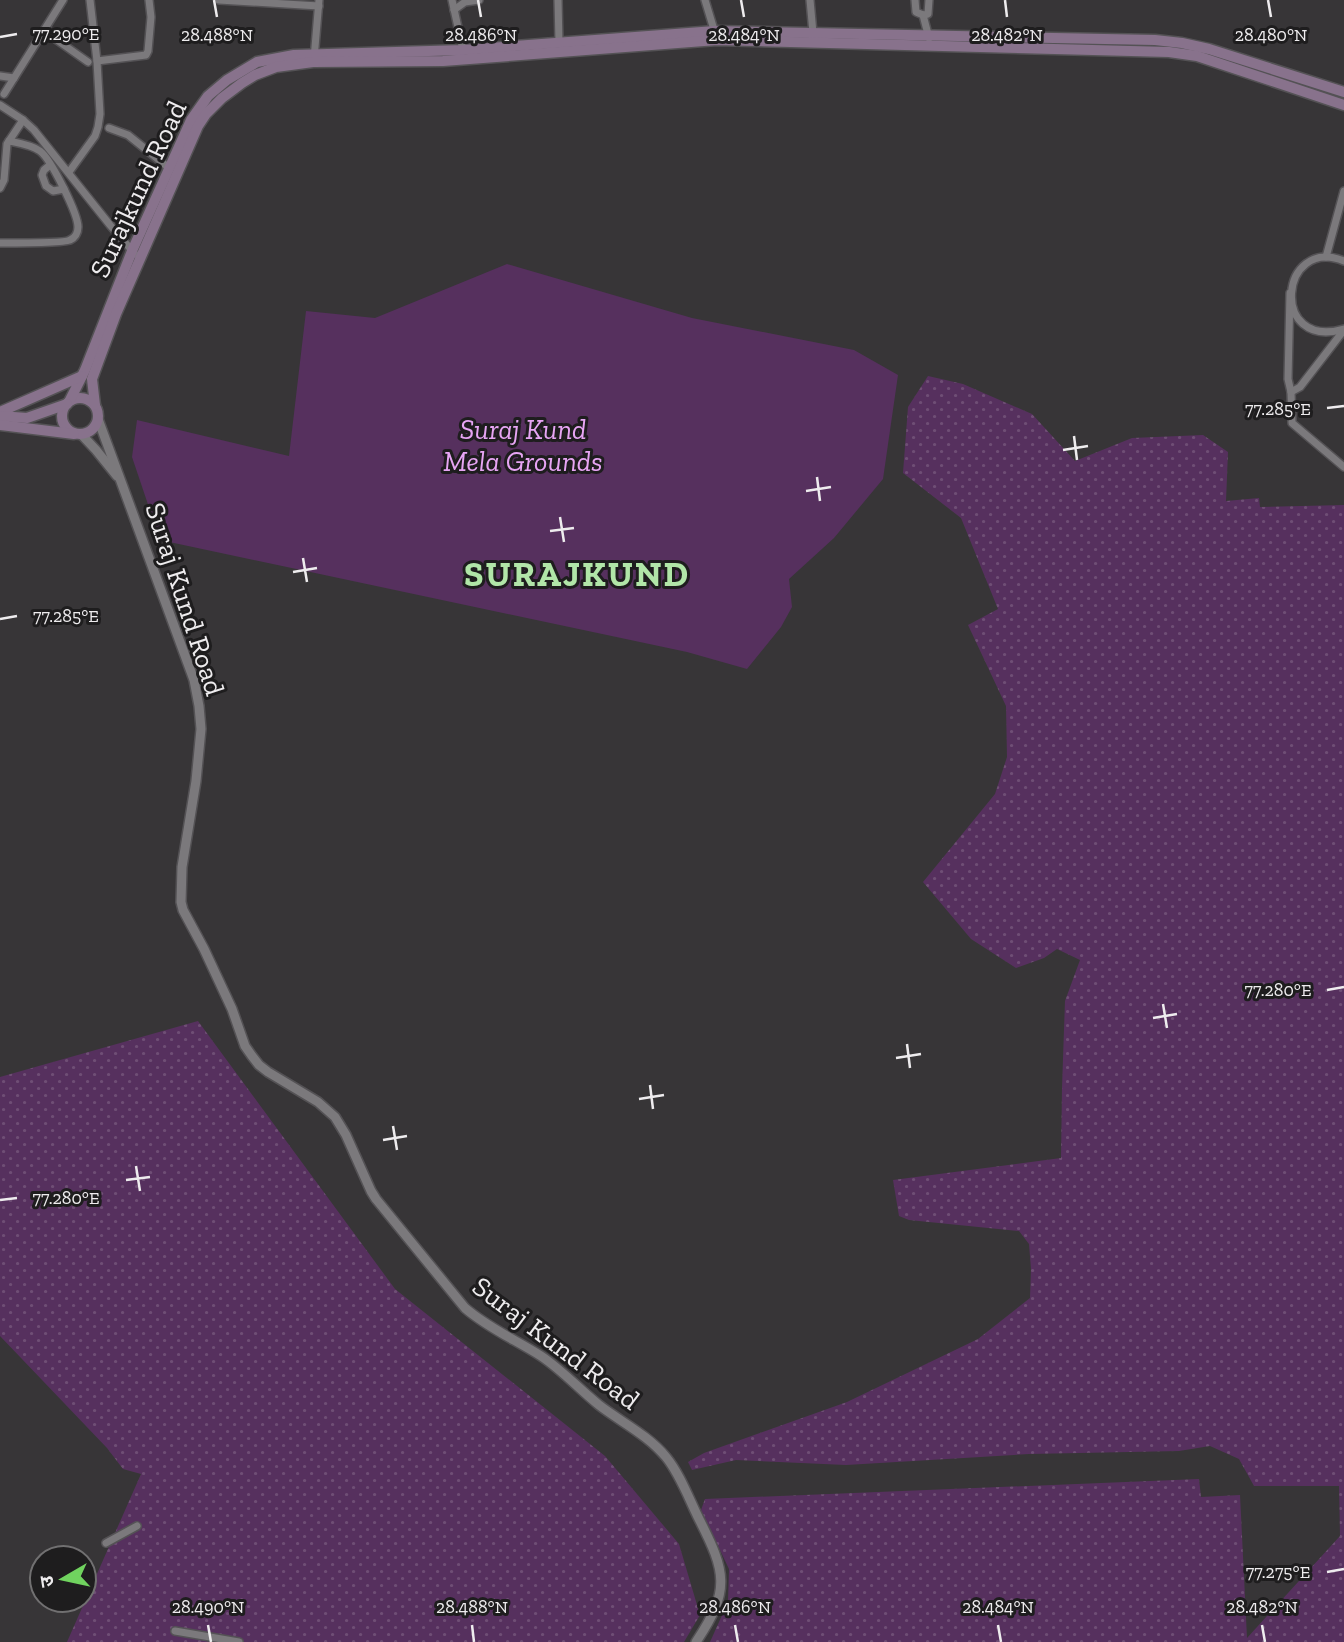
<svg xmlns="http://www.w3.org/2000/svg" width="1344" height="1642" font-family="'Zilla Slab','Noto Sans Devanagari',serif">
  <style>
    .grass { fill: url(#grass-dots) }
    .green { fill: #56305e }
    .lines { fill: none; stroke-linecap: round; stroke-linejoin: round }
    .minor-casing { stroke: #545255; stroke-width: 10 }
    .tertiary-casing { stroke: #545255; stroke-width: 12 }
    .secondary-casing { stroke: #545255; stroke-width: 13 }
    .minor { stroke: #7b797c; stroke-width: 7 }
    .tertiary { stroke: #7b797c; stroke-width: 9 }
    .secondary { stroke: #88728c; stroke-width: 10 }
    .ticks { fill: none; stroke: #eeecee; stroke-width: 2.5 }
    .labels { text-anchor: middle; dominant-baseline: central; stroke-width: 6; stroke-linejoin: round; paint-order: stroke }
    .street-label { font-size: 28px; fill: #eeecee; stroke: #1e1d1e }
    .park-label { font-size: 28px; font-style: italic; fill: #e7a5f4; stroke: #1e1d1e }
    .district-label { font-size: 35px; font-weight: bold; letter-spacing: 2px; fill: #b1e6a8; stroke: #1e1d1e }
    .ticks-label { font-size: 18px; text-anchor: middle; fill: #eeecee; stroke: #1e1d1e; stroke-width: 6; stroke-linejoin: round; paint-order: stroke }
  </style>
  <defs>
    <pattern id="grass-dots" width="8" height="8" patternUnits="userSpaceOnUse" patternTransform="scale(1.75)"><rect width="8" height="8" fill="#56305e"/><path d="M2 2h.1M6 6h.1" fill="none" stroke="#6f4e75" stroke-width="1.8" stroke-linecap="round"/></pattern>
  </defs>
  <rect width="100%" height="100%" fill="#373537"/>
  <!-- grass -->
  <g class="grass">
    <polygon points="928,376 963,384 1032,414 1075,461 1132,438 1203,435 1228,452 1226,501 1259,498 1260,507 1344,505 1344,1642 710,1642 728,1602 729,1569 701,1510 705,1499 1199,1479 1201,1497 1240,1495 1247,1638 1340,1536 1339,1486 1254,1486 1239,1459 1210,1446 1179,1451 1029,1454 846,1465 736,1460 692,1470 688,1462 704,1453 847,1402 978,1339 1030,1298 1031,1269 1029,1244 1019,1231 909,1220 899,1216 893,1180 1061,1158 1062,1088 1065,1001 1080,960 1057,949 1044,958 1016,968 971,939 923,882 995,794 1007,757 1006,706 968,625 998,609 961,518 903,473 908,407"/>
    <polygon points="198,1021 395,1289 605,1456 679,1544 700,1615 684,1642 67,1642 141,1474 123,1469 107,1448 0,1336 0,1077"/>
  </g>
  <!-- green -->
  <polygon class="green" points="507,264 692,318 854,350 898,375 883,479 834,538 789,579 792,607 781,627 747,669 687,652 160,540 132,457 137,420 289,456 306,311 375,318"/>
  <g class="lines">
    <!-- minor casing -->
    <g class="minor-casing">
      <g id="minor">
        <polyline points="219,0 319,6"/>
        <polyline points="452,0 463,50"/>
        <polyline points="558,0 559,42"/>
        <polyline points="705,0 715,33"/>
        <polyline points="810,0 813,33"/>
        <polyline points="915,0 916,12 923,15 929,38"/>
        <polyline points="454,10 465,2 479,0"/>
        <polyline points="923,15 928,14 929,0"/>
        <polyline points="44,31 88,62"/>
        <polyline points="314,59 319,0"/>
        <polyline points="97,61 146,55 148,51 151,17 149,0"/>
        <polyline points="0,76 14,78"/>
        <polyline points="4,94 63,0"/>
        <polyline points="0,105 23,120 34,130 110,225 135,254"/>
        <polyline points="109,128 128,135 169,168"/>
        <polyline points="50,165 44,170 42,175 46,186 53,191 64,189"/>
        <polyline points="69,172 95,136 98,127 100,114 97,61 90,0"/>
        <polyline points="0,188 4,180 7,144 23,120"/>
        <path d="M 0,243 C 10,243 66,243 70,240 C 75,238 78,233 78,227 C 78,214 51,159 40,151 C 32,145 19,143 9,141"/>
        <polyline points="1326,257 1344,191"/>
        <path d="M 1344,261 C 1279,235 1269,351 1344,329"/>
        <polyline points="1290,293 1288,379 1291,392 1292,423 1344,467"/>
        <polyline points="1291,392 1300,387 1344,330"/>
        <polyline points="106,1543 137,1526"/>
        <polyline points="175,1631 239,1642"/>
      </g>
    </g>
    <!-- tertiary casing -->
    <g class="tertiary-casing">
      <g id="tertiary">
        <path d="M 98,419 L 194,680 L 199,706 L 201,729 L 196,781 L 182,867 L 181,902 L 183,910 L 204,949 L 232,1009 L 245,1046 L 252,1056 L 259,1065 L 268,1072 L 318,1102 L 335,1117 L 346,1135 L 371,1191 L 376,1199 L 465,1308 C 488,1328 516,1340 541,1356 C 562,1370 579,1389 599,1405 C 621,1422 648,1435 666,1457 C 680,1474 689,1499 699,1519 C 726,1572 731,1590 696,1642"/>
        <polyline points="81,434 96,450 117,476"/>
      </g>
    </g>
    <!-- secondary casing -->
    <g class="secondary-casing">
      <g id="secondary">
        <circle cx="80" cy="416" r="18"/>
        <polyline points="70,400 85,370 132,251 191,120 208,96 227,80 257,62 294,55 463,50 715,31 1155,40 1182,43 1209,49 1344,92"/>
        <polyline points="95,405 92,379 116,314 198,126 206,114 222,98 242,83 255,75 276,67 313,62 443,61 717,40 1169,52 1197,56 1344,105"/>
        <polyline points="0,412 82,376"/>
        <polyline points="0,416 27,418 67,404"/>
        <polyline points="0,425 74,434"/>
      </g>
    </g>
    <!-- minor -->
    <use href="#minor" class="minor"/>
    <!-- tertiary -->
    <use href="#tertiary" class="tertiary"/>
    <!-- secondary -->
    <use href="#secondary" class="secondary"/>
  </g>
  <!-- ticks -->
  <path class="ticks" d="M 214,0 L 217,17M 478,0 L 481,17M 741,0 L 744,17M 1005,0 L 1007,17M 1268,0 L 1271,17M 0,37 L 17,34M 1327,408 L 1344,406M 1074,436 L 1077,460M 1063,450 L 1088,446M 817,477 L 820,501M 806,491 L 831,487M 560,517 L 564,542M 550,531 L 574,528M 303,558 L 307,582M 293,572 L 317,568M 0,619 L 17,616M 1327,990 L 1344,987M 1163,1004 L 1167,1028M 1153,1018 L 1177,1014M 907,1044 L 910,1068M 896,1058 L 921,1054M 650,1085 L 653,1109M 639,1099 L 664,1095M 393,1126 L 397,1150M 383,1140 L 407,1136M 136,1166 L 140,1191M 126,1180 L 150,1177M 0,1200 L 17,1198M 1327,1572 L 1344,1569M 208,1625 L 211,1642M 472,1625 L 474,1642M 735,1625 L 738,1642M 998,1625 L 1001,1642M 1262,1625 L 1265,1642"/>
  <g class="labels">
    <!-- street labels -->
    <g class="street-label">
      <text transform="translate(138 189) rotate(-65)">Surajkund Road</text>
      <text transform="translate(185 599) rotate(72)">Suraj Kund Road</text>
      <text transform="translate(556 1343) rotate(37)">Suraj Kund Road</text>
    </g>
    <!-- park labels -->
    <g class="park-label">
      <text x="523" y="429">Suraj Kund<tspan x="523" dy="32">Mela Grounds</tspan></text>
    </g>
    <!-- district labels -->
    <g class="district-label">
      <text x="577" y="574">SURAJKUND</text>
    </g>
  </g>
  <g class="ticks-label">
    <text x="66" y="40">77.290°E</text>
    <text x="217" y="41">28.488°N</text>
    <text x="481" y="41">28.486°N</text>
    <text x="744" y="41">28.484°N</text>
    <text x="1007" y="41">28.482°N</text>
    <text x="1271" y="41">28.480°N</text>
    <text x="1278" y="415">77.285°E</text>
    <text x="66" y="622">77.285°E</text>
    <text x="1278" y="996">77.280°E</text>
    <text x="66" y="1204">77.280°E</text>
    <text x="1278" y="1578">77.275°E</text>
    <text x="208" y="1613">28.490°N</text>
    <text x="472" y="1613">28.488°N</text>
    <text x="735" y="1613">28.486°N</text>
    <text x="998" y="1613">28.484°N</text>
    <text x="1262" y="1613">28.482°N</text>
  </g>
  <!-- north arrow -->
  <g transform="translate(63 1579) rotate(261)"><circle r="33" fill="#1e1d1e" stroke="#717071" stroke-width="2"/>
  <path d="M0-5L12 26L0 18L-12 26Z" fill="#70d35f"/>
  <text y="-10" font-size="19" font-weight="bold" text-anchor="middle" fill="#eeecee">उ</text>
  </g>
</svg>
